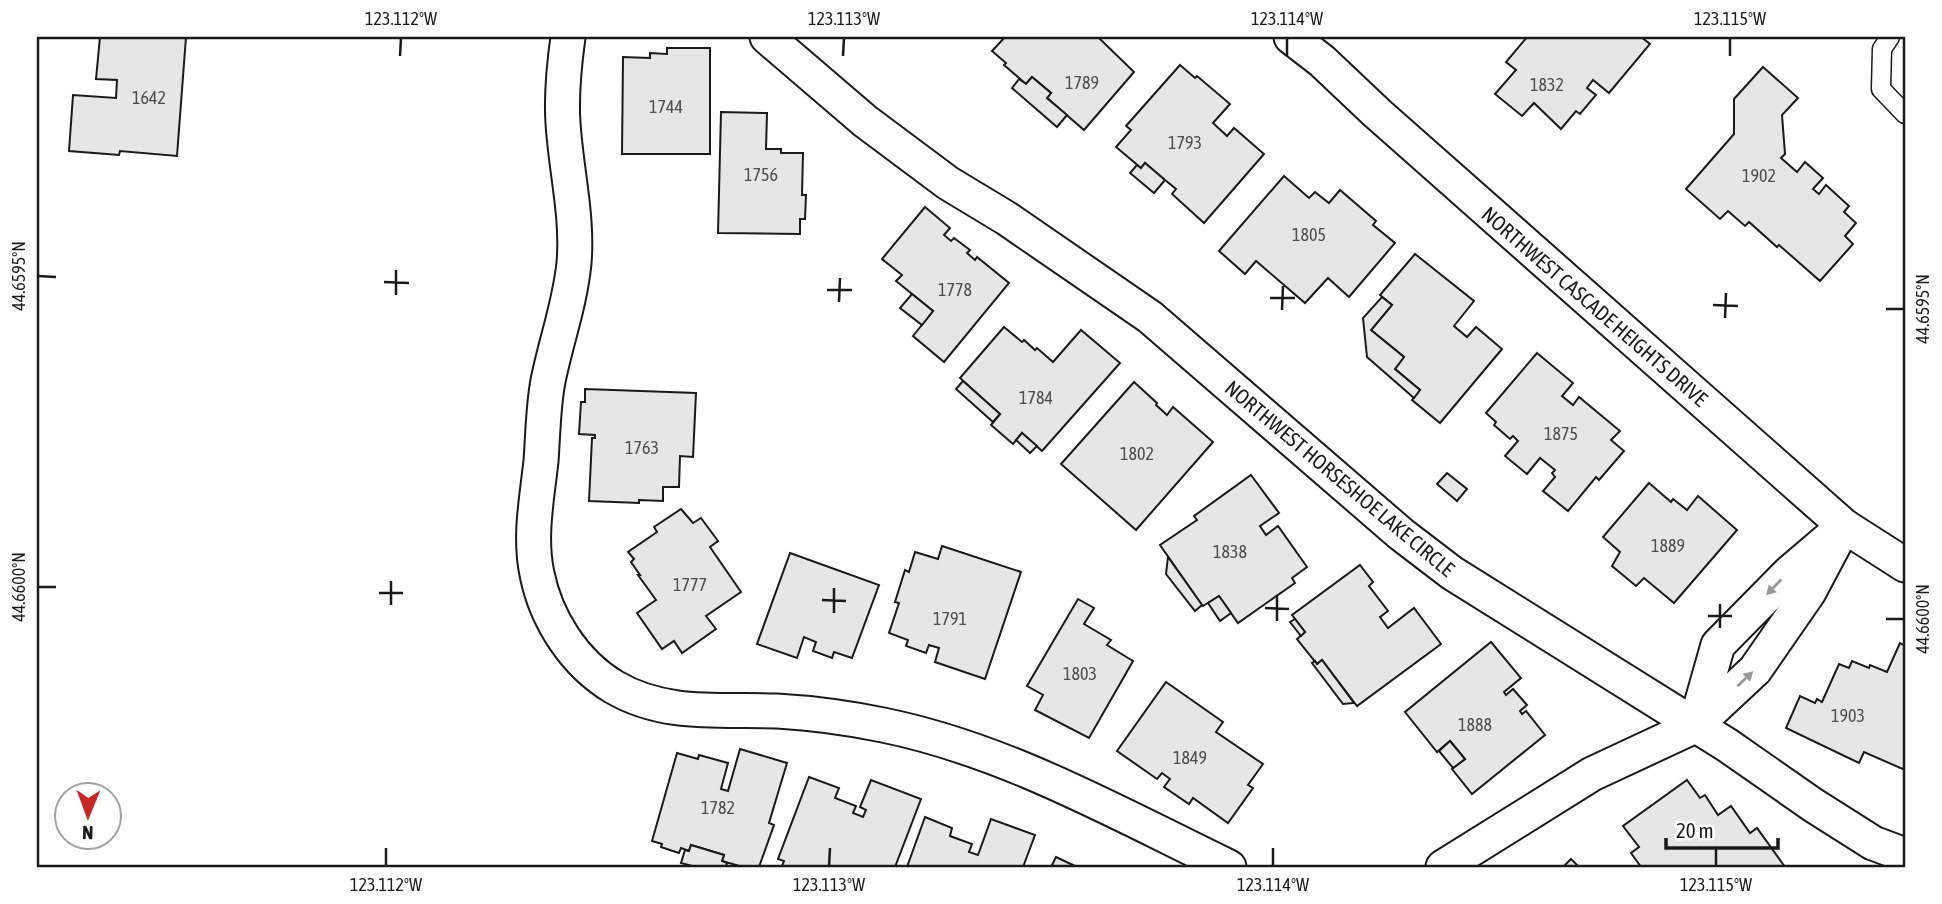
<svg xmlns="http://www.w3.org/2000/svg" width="1942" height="904" font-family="'Asap Condensed',sans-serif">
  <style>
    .building { fill: #e6e6e6; stroke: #1a1a1a; stroke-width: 2 }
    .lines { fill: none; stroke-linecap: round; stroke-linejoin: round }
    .service-casing { stroke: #1a1a1a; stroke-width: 21 }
    .minor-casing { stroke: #1a1a1a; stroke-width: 37 }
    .service { stroke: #fff; stroke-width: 18 }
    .minor { stroke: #fff; stroke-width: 33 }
    .oneway { fill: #989898 }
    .ticks { fill: none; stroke: #1a1a1a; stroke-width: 2.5 }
    .labels { text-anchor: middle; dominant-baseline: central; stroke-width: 5; stroke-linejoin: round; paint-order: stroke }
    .number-label { font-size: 18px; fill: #4d4d4d }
    .street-label { font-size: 21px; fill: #1a1a1a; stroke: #fff }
    .neatline { fill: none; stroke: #1a1a1a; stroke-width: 2.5 }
    .ticks-label { font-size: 18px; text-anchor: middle; fill: #1a1a1a }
  </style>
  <rect width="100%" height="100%" fill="#fff"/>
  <!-- building -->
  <g class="building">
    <polygon points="100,37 186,37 177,156 120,151 119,155 69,151 73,95 116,98 117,80 96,79"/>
    <polygon points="1005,37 1098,37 1134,72 1084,130 1047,98 1051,93 1032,77 1026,84 1004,65 1006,63 992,51"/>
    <polygon points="1527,37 1641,37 1650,44 1609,93 1593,80 1587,88 1596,95 1580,114 1576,111 1561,129 1534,103 1522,116 1495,94 1516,70 1506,62"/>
    <polygon points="667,48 710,48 710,154 622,154 623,57 650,58 650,53 667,54"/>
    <polygon points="1180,65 1195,78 1197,76 1230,104 1213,123 1227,136 1234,128 1264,154 1204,223 1172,194 1176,189 1165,180 1145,163 1141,168 1116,147 1131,130 1126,126"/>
    <polygon points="1763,67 1798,98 1782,115 1785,154 1781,158 1797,172 1805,162 1823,178 1813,189 1819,194 1826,185 1849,206 1844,212 1856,223 1845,236 1853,244 1820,281 1779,245 1777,247 1749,222 1745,226 1728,211 1720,219 1686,189 1734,134 1734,99"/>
    <polygon points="1032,77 1051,93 1047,98 1067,115 1057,127 1012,88 1019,79 1026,84"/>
    <polygon points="721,112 767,113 766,149 781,149 781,153 803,153 802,195 806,195 805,219 800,219 800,234 718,233"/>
    <polygon points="1145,163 1165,180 1154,193 1130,173 1137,165 1141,168"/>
    <polygon points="1284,176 1309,198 1315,192 1329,203 1340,190 1376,221 1373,225 1395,243 1349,297 1328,278 1305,303 1256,261 1245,274 1219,251"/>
    <polygon points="925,207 950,228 944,235 951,241 954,238 970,250 967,253 975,260 977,257 1009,283 944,362 913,336 933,311 896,281 902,275 882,259"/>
    <polygon points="1415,254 1474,301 1454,326 1467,337 1476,327 1502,349 1440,423 1412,400 1420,390 1395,369 1404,357 1371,330 1392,305 1380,295"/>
    <polygon points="912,294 933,311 922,325 900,308"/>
    <polygon points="1382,297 1392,305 1371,330 1404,357 1395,369 1420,390 1414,398 1367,357 1363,318"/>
    <polygon points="1004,327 1022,342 1024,340 1035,350 1037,348 1053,362 1081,330 1120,363 1042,451 1022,433 1013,444 991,425 1000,414 960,378"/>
    <polygon points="1537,353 1573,383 1562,396 1573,405 1579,397 1620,431 1611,440 1624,451 1599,480 1596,477 1568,511 1543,491 1555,477 1552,473 1555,470 1540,458 1527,474 1505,456 1518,441 1513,436 1510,439 1494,425 1496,422 1486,413"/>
    <polygon points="963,381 1000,414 993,422 956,389"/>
    <polygon points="1134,382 1157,403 1156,405 1167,415 1173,407 1213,442 1136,530 1061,464"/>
    <polygon points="585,389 696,393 693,457 680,456 679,487 663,487 663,501 639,500 639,503 589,501 592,438 595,438 595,435 579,434 581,402 585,402"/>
    <polygon points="1022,433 1037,446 1030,453 1016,440"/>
    <polygon points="1447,473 1467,489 1457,501 1437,484"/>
    <polygon points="1251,475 1279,513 1260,526 1266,535 1278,526 1307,567 1292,578 1295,583 1238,623 1219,596 1203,606 1202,605 1160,545 1197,520 1194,516"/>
    <polygon points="1649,483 1671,502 1673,499 1687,510 1698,496 1737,530 1674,603 1644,578 1636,586 1612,566 1620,552 1603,537"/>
    <polygon points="681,509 693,523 701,518 718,541 710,547 741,592 706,616 716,629 682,653 674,641 662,649 637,613 656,600 638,575 640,575 631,562 634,559 628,552 657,532 654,527"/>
    <polygon points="942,546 1021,572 985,679 935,662 939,648 929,645 926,653 906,646 908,640 889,633 899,603 895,602 905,570 909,572 915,552 938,559"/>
    <polygon points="790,553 879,585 852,658 834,652 832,658 813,651 816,642 804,637 797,658 757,644"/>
    <polygon points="1168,557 1202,605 1195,611 1166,574"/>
    <polygon points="1360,565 1373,582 1369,586 1388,611 1380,617 1388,628 1414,608 1441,644 1357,706 1322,660 1317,664 1297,639 1305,632 1292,615"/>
    <polygon points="1219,596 1231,613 1220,621 1208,603"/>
    <polygon points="1078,599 1094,608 1084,624 1111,640 1107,645 1133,661 1089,738 1035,710 1043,695 1027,686"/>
    <polygon points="1295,619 1305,632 1301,636 1290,622"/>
    <polygon points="1491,642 1521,678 1504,692 1506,695 1513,689 1527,705 1520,711 1522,714 1526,711 1545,735 1472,794 1452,769 1465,759 1450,741 1437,752 1405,712"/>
    <polygon points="1900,643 1905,646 1905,770 1864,752 1859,763 1786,728 1800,696 1815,703 1817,699 1822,702 1839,664 1849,668 1852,661 1869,668 1870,665 1887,672"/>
    <polygon points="1322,660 1354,703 1343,704 1312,663 1315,661 1317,664"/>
    <polygon points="1166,682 1223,722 1216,732 1263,764 1248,785 1253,788 1228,823 1193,798 1189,804 1164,787 1170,779 1162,773 1157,779 1117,751"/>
    <polygon points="1450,741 1465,759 1453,768 1439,751"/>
    <polygon points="740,749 787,763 769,823 774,825 759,867 743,867 722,861 724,855 691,845 689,851 681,848 679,853 661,847 662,844 652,841 677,753 698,759 699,755 728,763 721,789 728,791"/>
    <polygon points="809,777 839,788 835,798 856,806 853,813 863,817 866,810 860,807 871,780 921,799 895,867 782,866 784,861 778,859"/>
    <polygon points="1687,780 1700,798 1705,795 1718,815 1731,806 1750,833 1757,828 1785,867 1641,867 1631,853 1639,847 1623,826"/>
    <polygon points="925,817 952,828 950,836 972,844 969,852 978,855 991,819 1035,835 1023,867 907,867"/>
    <polygon points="691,845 724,855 722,861 727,863 726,867 696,867 681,863 685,850 689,851"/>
    <polygon points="1056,857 1077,867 1051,867"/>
    <polygon points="1571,859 1579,867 1563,867"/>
  </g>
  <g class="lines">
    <!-- service casing -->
    <g class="service-casing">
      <polyline id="service" points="1890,37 1882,49 1881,89 1905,114"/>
    </g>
    <!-- minor casing -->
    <g class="minor-casing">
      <g id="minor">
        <path d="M 568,37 C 564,66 561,94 563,123 C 566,171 578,216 574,263 C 570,304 556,341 548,381 C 543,407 543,435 541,461 C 537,498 529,537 537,574 C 546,619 574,663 614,687 C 665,717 721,709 777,711 C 812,713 849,718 883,725 C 1006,750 1117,813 1229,867"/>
        <polyline points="767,37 865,121 948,183 1006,218 1150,317 1401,534 1452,573 1727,745 1813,805 1873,843 1905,855"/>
        <polyline points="1291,37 1322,61 1377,113 1844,526 1905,565"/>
        <polyline points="1695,726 1718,645 1789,573 1830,538"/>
        <polyline points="1443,867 1592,774 1695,726 1755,670 1809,592 1844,526"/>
      </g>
    </g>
    <!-- service -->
    <use href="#service" class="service"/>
    <!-- minor -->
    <use href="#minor" class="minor"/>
  </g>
  <!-- one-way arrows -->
  <defs><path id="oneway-solid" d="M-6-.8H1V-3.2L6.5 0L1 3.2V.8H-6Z" transform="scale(1.75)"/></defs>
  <g class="oneway">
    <use href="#oneway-solid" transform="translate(1774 587) rotate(134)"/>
    <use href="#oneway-solid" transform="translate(1745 679) rotate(-43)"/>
  </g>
  <!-- ticks -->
  <path class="ticks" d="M 400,56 L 401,38M 843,56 L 844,38M 1287,56 L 1287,38M 1730,56 L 1730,38M 38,276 L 56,277M 384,282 L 409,283M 827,290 L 852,290M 396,295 L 396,270M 1270,298 L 1295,298M 839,302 L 840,278M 1713,305 L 1738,306M 1886,309 L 1904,309M 1282,310 L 1283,286M 1725,318 L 1726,293M 38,587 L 56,587M 379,593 L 403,593M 822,600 L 846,601M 391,605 L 391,581M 1265,608 L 1289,609M 834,613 L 834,588M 1708,616 L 1732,616M 1886,619 L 1904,619M 1277,621 L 1277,596M 1720,628 L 1720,604M 386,866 L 386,848M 829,866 L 830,848M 1273,866 L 1273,848M 1716,866 L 1716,848"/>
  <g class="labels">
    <!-- number labels -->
    <g class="number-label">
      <text x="1082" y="82">1789</text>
      <text x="1547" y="84">1832</text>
      <text x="149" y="97">1642</text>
      <text x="666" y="106">1744</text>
      <text x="1185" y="142">1793</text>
      <text x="761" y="174">1756</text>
      <text x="1759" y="175">1902</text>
      <text x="1309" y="234">1805</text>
      <text x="955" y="289">1778</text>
      <text x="1036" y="397">1784</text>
      <text x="1561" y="433">1875</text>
      <text x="642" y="447">1763</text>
      <text x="1137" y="453">1802</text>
      <text x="1668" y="545">1889</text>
      <text x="1230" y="551">1838</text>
      <text x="690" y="584">1777</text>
      <text x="950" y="618">1791</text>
      <text x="1080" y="673">1803</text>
      <text x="1848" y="715">1903</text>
      <text x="1475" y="724">1888</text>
      <text x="1190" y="757">1849</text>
      <text x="718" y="807">1782</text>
    </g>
    <!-- street labels -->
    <g class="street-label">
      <text transform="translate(1595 306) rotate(41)">NORTHWEST CASCADE HEIGHTS DRIVE</text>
      <text transform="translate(1340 478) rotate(40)">NORTHWEST HORSESHOE LAKE CIRCLE</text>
    </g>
  </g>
  <!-- border -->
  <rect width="1942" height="904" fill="none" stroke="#ffffff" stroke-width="77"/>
  <!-- north arrow -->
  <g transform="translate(88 816) rotate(181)"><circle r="33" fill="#ffffff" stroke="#a3a3a3" stroke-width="2"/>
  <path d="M0-5L12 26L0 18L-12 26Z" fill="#c62828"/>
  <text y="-10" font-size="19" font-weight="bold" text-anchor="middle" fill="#1a1a1a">N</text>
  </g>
  <!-- scale -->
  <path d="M1666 838v10h112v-10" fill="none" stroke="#1a1a1a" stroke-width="3.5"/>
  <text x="1676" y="838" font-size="21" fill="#1a1a1a" stroke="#ffffff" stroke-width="5" paint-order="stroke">20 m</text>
  <rect x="38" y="38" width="1866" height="828" class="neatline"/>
  <g class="ticks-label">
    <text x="401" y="25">123.112°W</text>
    <text x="844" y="25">123.113°W</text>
    <text x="1287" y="25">123.114°W</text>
    <text x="1730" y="25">123.115°W</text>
    <text transform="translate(19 276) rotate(-90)" y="6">44.6595°N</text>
    <text transform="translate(1923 309) rotate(-90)" y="6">44.6595°N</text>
    <text transform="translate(19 587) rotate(-90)" y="6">44.6600°N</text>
    <text transform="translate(1923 619) rotate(-90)" y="6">44.6600°N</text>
    <text x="386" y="891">123.112°W</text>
    <text x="829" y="891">123.113°W</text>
    <text x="1273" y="891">123.114°W</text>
    <text x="1716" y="891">123.115°W</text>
  </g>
</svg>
